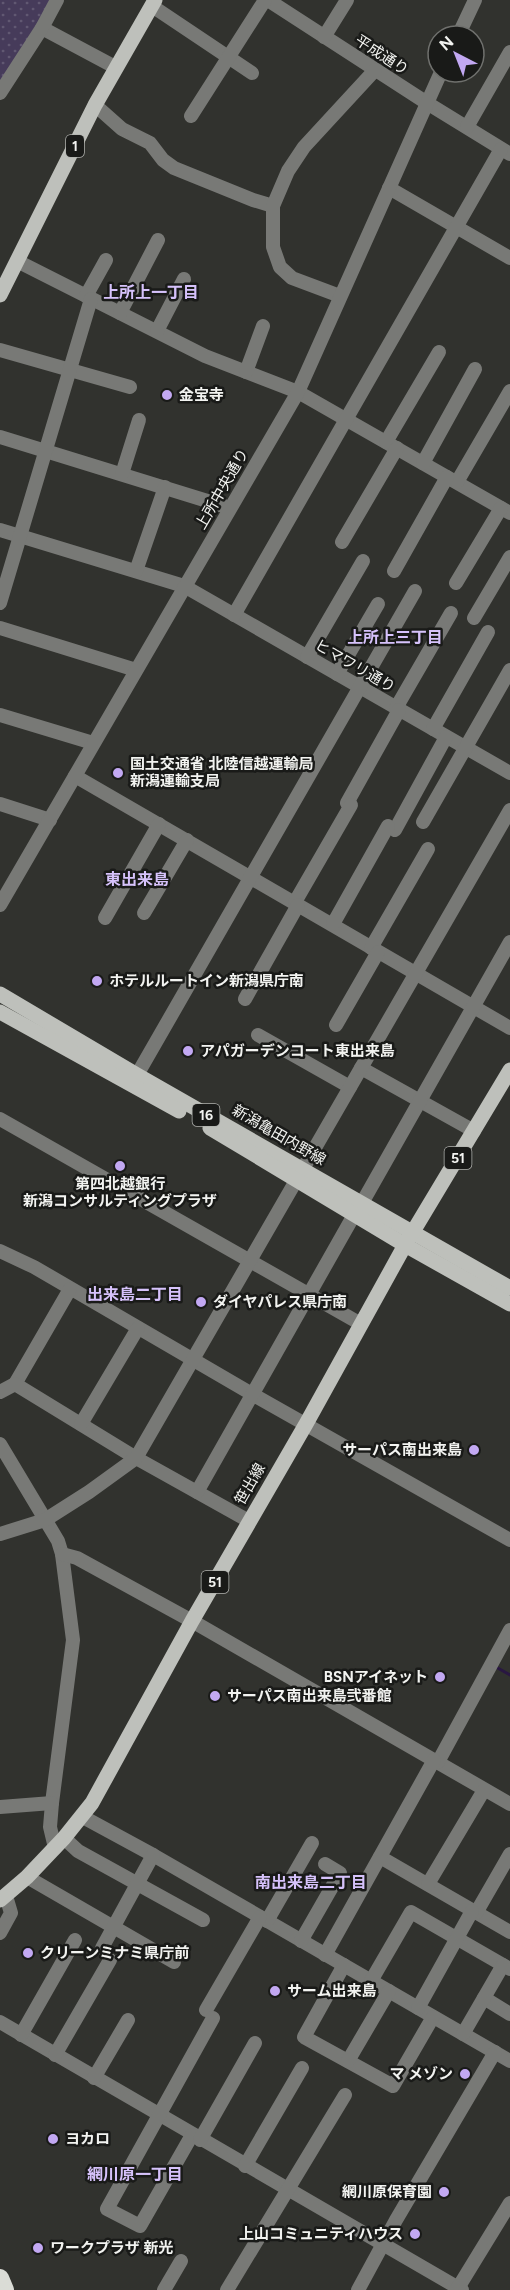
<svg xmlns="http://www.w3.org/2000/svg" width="510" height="2290" font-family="Figtree,'Noto Sans JP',sans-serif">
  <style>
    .park { fill: url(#park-dots) }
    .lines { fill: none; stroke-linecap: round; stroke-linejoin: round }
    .stream { stroke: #291742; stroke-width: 3 }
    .minor { stroke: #787976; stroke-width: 14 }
    .major { stroke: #bec0bb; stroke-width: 15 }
    .highway { stroke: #dadcd6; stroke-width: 18 }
    .poi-dot { fill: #c2a8f2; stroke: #191a18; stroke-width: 2 }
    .labels { text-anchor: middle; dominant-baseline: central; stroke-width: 5; stroke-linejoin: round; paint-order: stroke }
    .shield { fill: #191a18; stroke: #b1b2af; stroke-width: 1.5 }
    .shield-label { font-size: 14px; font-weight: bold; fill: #f2f3f0 }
    .street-label { font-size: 15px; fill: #f2f3f0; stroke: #191a18 }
    .poi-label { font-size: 15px; font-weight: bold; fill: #f2f3f0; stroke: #191a18; text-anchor: start }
    .neighbourhood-label { font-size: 16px; font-weight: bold; fill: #d6c2fb; stroke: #191a18 }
  </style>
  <defs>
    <pattern id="park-dots" width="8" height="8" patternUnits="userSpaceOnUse" patternTransform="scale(1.5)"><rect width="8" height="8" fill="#463b5a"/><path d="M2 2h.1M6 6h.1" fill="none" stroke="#615872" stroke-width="1.8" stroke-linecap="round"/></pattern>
  </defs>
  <rect width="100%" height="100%" fill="#31322e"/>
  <!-- park -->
  <polygon class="park" points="0,0 53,0 0,86"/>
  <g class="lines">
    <!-- stream -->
    <polyline class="stream" points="496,1667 510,1675"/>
    <!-- minor -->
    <g class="minor">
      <polyline points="268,0 427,103 510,154"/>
      <polyline points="152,6 252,73"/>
      <polyline points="42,28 115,67"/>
      <polyline points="458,36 475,0"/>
      <polyline points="324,37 347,0"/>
      <polyline points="0,93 42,28 57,0"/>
      <polyline points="95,105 122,129 150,143 163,160 174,168 253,200 273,206"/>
      <polyline points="191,116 265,0"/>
      <polyline points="467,127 510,52"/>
      <polyline points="389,188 510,258"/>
      <polyline points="17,261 205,356 298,392 510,513"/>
      <polyline points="86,296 106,260"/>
      <polyline points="340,296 292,278 280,267 273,247 273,206 288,171 304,147 375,70"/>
      <polyline points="120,313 158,240"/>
      <polyline points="157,331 184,279"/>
      <polyline points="0,350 130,387"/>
      <polyline points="246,372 263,326"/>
      <polyline points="0,437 230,508"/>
      <polyline points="386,442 439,352"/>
      <polyline points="423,463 475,369"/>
      <polyline points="122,474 139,420"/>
      <polyline points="457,482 510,391"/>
      <polyline points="0,530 184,586 510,773"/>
      <polyline points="342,542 397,448"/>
      <polyline points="136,571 165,487"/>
      <polyline points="394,571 447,477"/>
      <polyline points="456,583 501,508"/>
      <polyline points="0,603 91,299"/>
      <polyline points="234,615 501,149"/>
      <polyline points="474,618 510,557"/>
      <polyline points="0,628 136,670"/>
      <polyline points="307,657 363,561"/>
      <polyline points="337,674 378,604"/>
      <polyline points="396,708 451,613"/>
      <polyline points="0,715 93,743"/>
      <polyline points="433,729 488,632"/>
      <polyline points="75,776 510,1028"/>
      <polyline points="347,803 399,710"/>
      <polyline points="0,804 50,820"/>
      <polyline points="423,822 510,670"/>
      <polyline points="395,830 446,737"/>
      <polyline points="295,902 351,805"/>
      <polyline points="0,905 298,392 441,72"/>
      <polyline points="144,913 187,840"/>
      <polyline points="105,918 159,824"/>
      <polyline points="333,924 388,826"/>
      <polyline points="371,948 428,849"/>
      <polyline points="245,999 298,905"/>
      <polyline points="336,1025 378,952"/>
      <polyline points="258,1035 350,1087"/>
      <polyline points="361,1068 474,1131"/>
      <polyline points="137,1075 415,591"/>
      <polyline points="0,1119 361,1324"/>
      <polyline points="362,1203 510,942"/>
      <polyline points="0,1251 34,1267 252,1394 510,1540"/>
      <polyline points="15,1384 70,1289"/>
      <polyline points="0,1392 15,1384 136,1458 249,1521"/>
      <polyline points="81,1424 138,1328"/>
      <polyline points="0,1444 58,1541 62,1554 73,1640 52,1803 50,1827 55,1848"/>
      <polyline points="197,1492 354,1215"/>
      <polyline points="0,1534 45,1520 89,1492 136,1458 510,810"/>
      <polyline points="62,1554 77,1558 192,1621 510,1804"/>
      <polyline points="438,1762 510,1630"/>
      <polyline points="0,1807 52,1803"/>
      <polyline points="83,1817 153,1855 510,2061"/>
      <polyline points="64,1838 78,1851 203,1920"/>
      <polyline points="380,1857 510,1932"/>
      <polyline points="27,1877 174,1962"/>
      <polyline points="428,1884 484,1790"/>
      <polyline points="476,1913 510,1854"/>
      <polyline points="267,1921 312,1843"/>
      <polyline points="0,1933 11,1913 6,1896"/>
      <polyline points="301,1941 340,1873 325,1864"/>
      <polyline points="102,1948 153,1855"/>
      <polyline points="325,1955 434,1760"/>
      <polyline points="344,1965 304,2037 393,2086 433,2017"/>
      <polyline points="371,1981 411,1912 503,1965"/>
      <polyline points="484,1998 510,2014"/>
      <polyline points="418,2008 472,1911"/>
      <polyline points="206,2010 260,1917"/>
      <polyline points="0,2022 462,2290"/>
      <polyline points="463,2034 503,1965 510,1969"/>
      <polyline points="21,2035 75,1940"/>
      <polyline points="55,2055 110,1960"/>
      <polyline points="348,2061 389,1991"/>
      <polyline points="94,2078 128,2020"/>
      <polyline points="192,2135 140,2226 107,2209 213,2018"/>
      <polyline points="200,2140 255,2043"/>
      <polyline points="245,2166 302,2068"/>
      <polyline points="458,2288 510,2203"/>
      <polyline points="164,2290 181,2261"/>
      <polyline points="227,2290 345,2095"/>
      <polyline points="358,2290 396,2220 495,2052"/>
    </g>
    <!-- major -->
    <g class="major">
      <polyline points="0,295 95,105 155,0"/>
      <polyline points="0,994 137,1075 510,1288"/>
      <polyline points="0,1012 179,1111"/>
      <polyline points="210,1128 405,1245 510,1304"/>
      <polyline points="0,1900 27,1877 64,1838 92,1803 192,1621 306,1424 405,1245 510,1070"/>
    </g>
    <!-- highway -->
    <polyline class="highway" points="0,2278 5,2290"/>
  </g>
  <!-- markers -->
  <g class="poi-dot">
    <circle cx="167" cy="395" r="6"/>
    <circle cx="118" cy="773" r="6"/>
    <circle cx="97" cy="981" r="6"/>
    <circle cx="188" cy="1051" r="6"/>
    <circle cx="120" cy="1166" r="6"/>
    <circle cx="201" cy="1302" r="6"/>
    <circle cx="474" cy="1450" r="6"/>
    <circle cx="440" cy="1677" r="6"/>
    <circle cx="215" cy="1696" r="6"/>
    <circle cx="28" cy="1953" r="6"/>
    <circle cx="275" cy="1991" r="6"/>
    <circle cx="465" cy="2074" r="6"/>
    <circle cx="53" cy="2139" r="6"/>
    <circle cx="444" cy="2192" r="6"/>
    <circle cx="415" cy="2234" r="6"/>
    <circle cx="38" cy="2248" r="6"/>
  </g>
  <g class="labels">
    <!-- shield labels -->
    <g class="shield">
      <rect x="66" y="135" width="18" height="22" rx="4.5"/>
      <rect x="192.5" y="1104" width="27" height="22" rx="4.5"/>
      <rect x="444.5" y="1147" width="27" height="22" rx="4.5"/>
      <rect x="201.5" y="1571" width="27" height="22" rx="4.5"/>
    </g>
    <g class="shield-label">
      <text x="75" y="146">1</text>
      <text x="206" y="1115">16</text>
      <text x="458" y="1158">51</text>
      <text x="215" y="1582">51</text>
    </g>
    <!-- street labels -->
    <g class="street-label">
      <text transform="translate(382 55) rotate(33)">平成通り</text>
      <text transform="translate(222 489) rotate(-60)">上所中央通り</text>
      <text transform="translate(355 666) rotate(30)">ヒマワリ通り</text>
      <text transform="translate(279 1135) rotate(30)">新潟亀田内野線</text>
      <text transform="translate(250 1484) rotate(-60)">笹出線</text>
    </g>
    <!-- poi labels -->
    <g class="poi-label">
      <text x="179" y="395">金宝寺</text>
      <text x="130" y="764">国土交通省 北陸信越運輸局<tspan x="130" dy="17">新潟運輸支局</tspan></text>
      <text x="109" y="981">ホテルルートイン新潟県庁南</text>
      <text x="200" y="1051">アパガーデンコート東出来島</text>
      <text x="120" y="1184" text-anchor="middle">第四北越銀行<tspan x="120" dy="17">新潟コンサルティングプラザ</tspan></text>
      <text x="213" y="1302">ダイヤパレス県庁南</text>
      <text x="462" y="1450" text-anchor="end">サーパス南出来島</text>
      <text x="428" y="1677" text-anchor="end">BSNアイネット</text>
      <text x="227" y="1696">サーパス南出来島弐番館</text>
      <text x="40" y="1953">クリーンミナミ県庁前</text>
      <text x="287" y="1991">サーム出来島</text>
      <text x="453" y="2074" text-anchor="end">マ メゾン</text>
      <text x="65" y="2139">ヨカロ</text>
      <text x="432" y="2192" text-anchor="end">網川原保育園</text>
      <text x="403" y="2234" text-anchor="end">上山コミュニティハウス</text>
      <text x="50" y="2248">ワークプラザ 新光</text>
    </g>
    <!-- neighbourhood labels -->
    <g class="neighbourhood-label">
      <text x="151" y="292">上所上一丁目</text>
      <text x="395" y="637">上所上三丁目</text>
      <text x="137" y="879">東出来島</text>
      <text x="135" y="1294">出来島二丁目</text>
      <text x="311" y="1882">南出来島二丁目</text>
      <text x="135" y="2174">網川原一丁目</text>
    </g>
  </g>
  <!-- north arrow -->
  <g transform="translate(456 54) rotate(318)"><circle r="28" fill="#191a18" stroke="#70716e" stroke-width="1.5"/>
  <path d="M0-4.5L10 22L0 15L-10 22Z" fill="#c2a8f2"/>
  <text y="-9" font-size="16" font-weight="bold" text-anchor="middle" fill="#f2f3f0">N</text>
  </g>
</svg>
